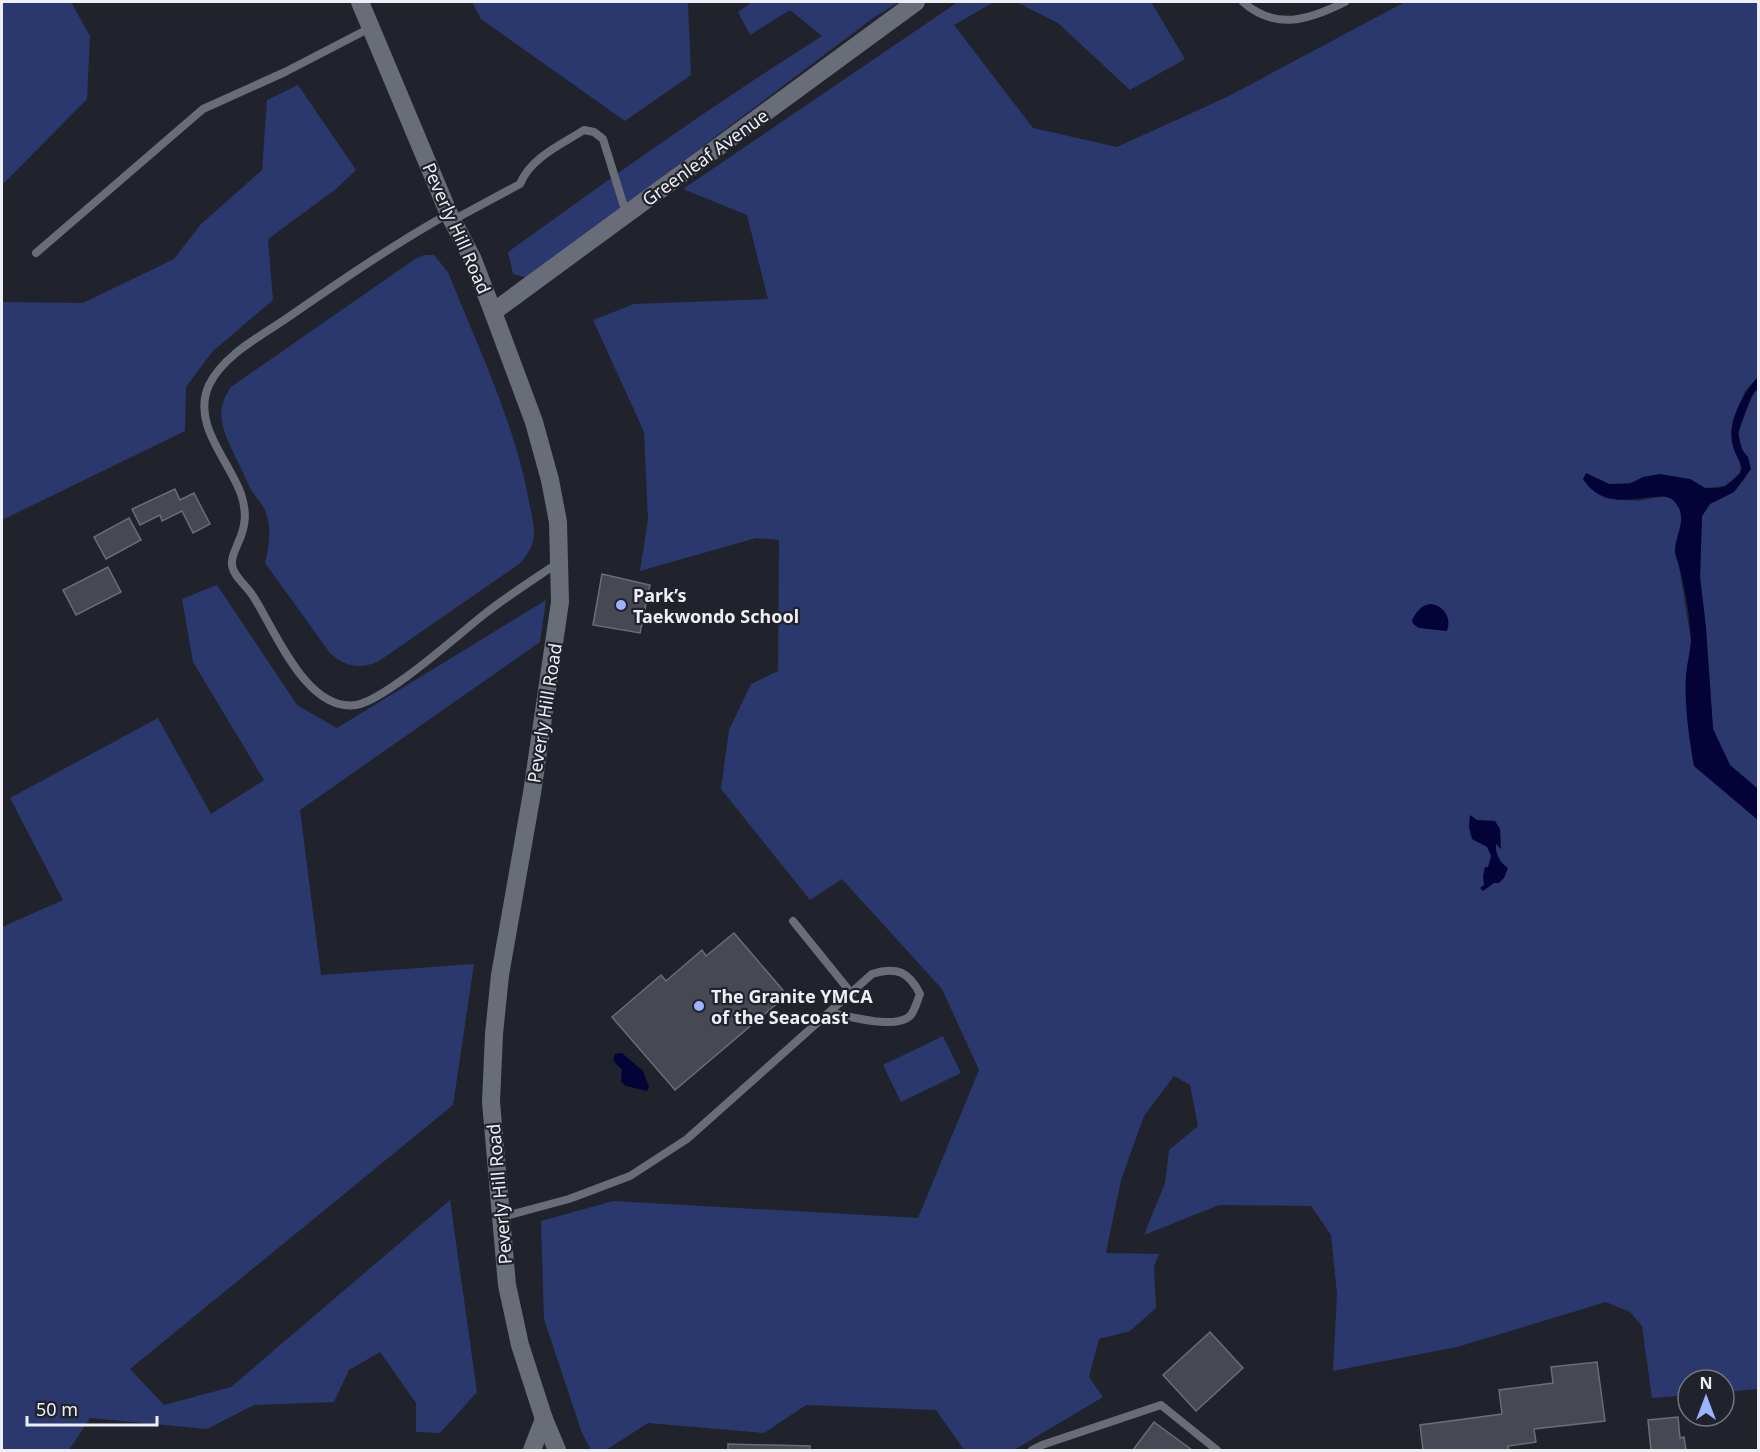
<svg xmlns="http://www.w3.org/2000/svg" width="1760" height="1452" font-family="'Noto Sans',sans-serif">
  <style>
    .green { fill: #2a386d }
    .water { fill: #040337 }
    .building { fill: #464953; stroke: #696d77; stroke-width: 1.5 }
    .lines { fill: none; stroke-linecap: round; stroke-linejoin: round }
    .lane { stroke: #696d77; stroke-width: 8 }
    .secondary { stroke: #696d77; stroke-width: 18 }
    .poi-dot { fill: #9cb4fd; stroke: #20232b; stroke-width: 2 }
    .labels { text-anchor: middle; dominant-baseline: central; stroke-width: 4.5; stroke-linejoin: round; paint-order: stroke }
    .street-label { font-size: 18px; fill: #edeff5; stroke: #20232b }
    .poi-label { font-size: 18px; font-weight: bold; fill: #edeff5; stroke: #20232b; text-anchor: start }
  </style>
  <rect width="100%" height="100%" fill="#20232b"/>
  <!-- green -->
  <g class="green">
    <polygon points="2,2 71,2 90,36 87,99 2,185"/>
    <polygon points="472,2 688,2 691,75 625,121 481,19"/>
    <path d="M 752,2 L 899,2 L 873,18 L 528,278 L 513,274 L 508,252 C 611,178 714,104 822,36 L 790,10 L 750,35 L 738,12 Z"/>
    <polygon points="958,2 994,2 954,25 1033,128 1117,147 1227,97 1405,2 1758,2 1758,377 1745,391 1733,420 1731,432 1736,454 1740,460 1740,473 1725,486 1705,488 1690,479 1609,484 1590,475 1605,498 1638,501 1665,496 1673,499 1680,510 1682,523 1675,553 1679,566 1691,641 1686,677 1690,740 1694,766 1758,820 1758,1389 1724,1392 1724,1380 1688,1380 1688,1395 1652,1398 1642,1326 1630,1312 1606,1302 1457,1347 1333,1371 1337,1294 1331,1235 1311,1206 1219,1205 1144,1235 1165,1183 1169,1150 1198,1126 1190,1085 1174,1076 1144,1116 1121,1180 1106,1253 1159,1254 1154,1266 1156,1308 1130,1331 1099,1339 1089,1377 1103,1397 1014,1450 964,1450 936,1410 806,1405 764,1433 648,1423 606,1450 591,1450 582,1433 544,1319 541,1221 613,1201 918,1218 979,1070 942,989 842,879 810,900 721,789 729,730 751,684 778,671 779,540 756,538 640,571 648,519 644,432 593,320 634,304 768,299 747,215 683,189"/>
    <polygon points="1016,2 1151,2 1185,59 1130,90 1058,23"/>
    <polygon points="298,85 356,170 336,189 268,239 273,300 212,352 186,387 185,431 2,520 2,302 83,303 174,259 201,224 262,170 267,100"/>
    <path d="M 424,255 L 434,255 L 448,272 C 477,345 513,419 528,496 C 530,509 535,524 534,537 C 532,548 526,557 519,564 L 379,661 C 361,670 345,667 330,653 L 265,563 C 269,546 272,529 266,513 C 263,503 256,498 251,490 C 246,480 242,470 237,460 C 225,435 212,413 231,387 L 415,259 Z"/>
    <path d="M 1758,388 L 1758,789 L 1730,765 L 1713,729 L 1706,628 L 1700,577 L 1702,516 L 1710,504 L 1734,492 L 1746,477 L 1748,457 C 1735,442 1738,430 1745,413 C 1749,404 1752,396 1758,388 Z"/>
    <polygon points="217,585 297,705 337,728 546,600 540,642 300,810 321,975 474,964 453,1105 130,1369 164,1405 231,1387 450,1200 477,1392 440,1433 416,1432 416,1403 380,1352 349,1370 334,1402 254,1405 207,1429 90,1418 69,1450 2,1450 2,927 63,900 10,798 158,718 211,814 264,780 193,662 182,599"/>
    <polygon points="943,1036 961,1073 901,1102 883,1065"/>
  </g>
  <!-- water -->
  <g class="water">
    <path d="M 1758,377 L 1758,388 L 1751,397 L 1738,433 L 1742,450 L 1748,457 L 1751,469 L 1734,492 L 1710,504 L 1702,516 L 1700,577 L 1706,628 L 1713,729 L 1730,765 L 1758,789 L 1758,820 L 1694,766 C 1689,738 1684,703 1686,675 C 1687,663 1691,651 1691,639 C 1690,615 1685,589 1679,566 C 1678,562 1676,557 1675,553 C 1674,535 1690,518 1674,501 C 1659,485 1609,520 1583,479 L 1586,473 L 1609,484 L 1629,484 L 1643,477 L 1660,474 L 1690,479 L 1705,488 L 1717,488 L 1725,486 L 1732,481 L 1740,473 L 1742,469 C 1740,460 1735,455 1733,446 C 1726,424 1743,393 1758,377 Z"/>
    <path d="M 1431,604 C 1444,606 1452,618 1447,631 L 1419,628 L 1413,624 L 1412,620 C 1417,612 1420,605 1431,604 Z"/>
    <path d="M 1470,815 L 1477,820 L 1495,821 L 1500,829 L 1501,849 L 1496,844 C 1495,854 1500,862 1508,868 L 1504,878 L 1499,883 L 1494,883 L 1483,891 L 1480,888 L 1484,885 L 1483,876 L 1485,867 L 1488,867 L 1491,856 L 1487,847 L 1472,839 L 1469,827 Z"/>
    <path d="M 622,1053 L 643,1071 L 649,1087 L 647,1091 L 626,1086 L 621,1082 L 622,1070 C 617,1063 611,1063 615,1054 Z"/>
  </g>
  <!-- building -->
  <g class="building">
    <polygon points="175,489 180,500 194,493 210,524 193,533 182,511 162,521 160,515 140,525 132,509"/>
    <polygon points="129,518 141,540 106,559 94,537"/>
    <polygon points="108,567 121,592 76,615 63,590"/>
    <polygon points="602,574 650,585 640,633 593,625"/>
    <polygon points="734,933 787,995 675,1090 612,1017 661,975 666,981 702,950 706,956"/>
    <polygon points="1210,1332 1243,1368 1196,1411 1163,1375"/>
    <polygon points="1597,1362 1605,1421 1534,1429 1536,1442 1508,1446 1509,1450 1423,1450 1420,1425 1502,1414 1499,1390 1553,1383 1551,1367"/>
    <polygon points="1678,1417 1680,1438 1684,1437 1686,1450 1651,1450 1648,1420"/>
    <polygon points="1154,1422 1192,1450 1133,1450"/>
    <polygon points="728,1444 810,1446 810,1450 728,1450"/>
  </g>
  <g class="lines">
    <!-- lane -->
    <g class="lane">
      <path d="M 1243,2 C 1276,31 1309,20 1345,2"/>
      <path d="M 448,214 C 393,245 342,280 290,316 C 263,335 224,354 209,385 C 191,424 229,460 241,494 C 247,512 246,526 238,543 C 235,551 231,557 232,565 C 233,576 247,586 253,596 C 275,630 306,712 356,705 C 384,701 457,636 482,616 C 506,597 533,580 559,562"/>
      <path d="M 453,220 L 520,184 C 530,158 562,144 584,130 L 594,132 L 603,139 L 626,213"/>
      <polyline points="36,253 203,109 285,72 370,28"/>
      <polyline points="793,921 852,994"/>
      <path d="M 502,1217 L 569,1199 L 630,1176 L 687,1139 L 872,974 C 897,966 909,972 920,994 C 917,1001 915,1011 910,1016 C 895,1030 849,1016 830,1013"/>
      <polyline points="1032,1450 1042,1445 1161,1405 1217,1450"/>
    </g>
    <!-- secondary -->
    <g class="secondary">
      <polyline points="360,2 449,214 473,260 493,312 534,422 550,480 558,522 560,602 532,793 500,975 494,1034 491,1102 507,1285 520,1345 544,1419 557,1450"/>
      <polyline points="493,312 916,2"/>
      <polyline points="532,1450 544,1419"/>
    </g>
  </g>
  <!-- markers -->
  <g class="poi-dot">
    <circle cx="621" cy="605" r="6"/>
    <circle cx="699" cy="1006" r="6"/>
  </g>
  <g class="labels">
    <!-- street labels -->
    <g class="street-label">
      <text transform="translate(705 157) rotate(-36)">Greenleaf Avenue</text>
      <text transform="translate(457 228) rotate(66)">Peverly Hill Road</text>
      <text transform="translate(544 713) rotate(-81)">Peverly Hill Road</text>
      <text transform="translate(499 1194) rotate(-95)">Peverly Hill Road</text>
    </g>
    <!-- poi labels -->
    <g class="poi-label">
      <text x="633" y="595">Park’s<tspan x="633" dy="21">Taekwondo School</tspan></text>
      <text x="711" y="996">The Granite YMCA<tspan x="711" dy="21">of the Seacoast</tspan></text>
    </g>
  </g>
  <!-- border -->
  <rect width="1760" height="1452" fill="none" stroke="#edeff5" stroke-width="6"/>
  <!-- north arrow -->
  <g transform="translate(1706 1398)"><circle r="28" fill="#20232b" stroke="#72757c" stroke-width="1.5"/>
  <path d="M0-4.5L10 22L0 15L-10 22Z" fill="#9cb4fd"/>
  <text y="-9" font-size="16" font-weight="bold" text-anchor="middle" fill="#edeff5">N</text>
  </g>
  <!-- scale -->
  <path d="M27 1416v9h130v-9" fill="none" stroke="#edeff5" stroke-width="3"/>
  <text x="36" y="1416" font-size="18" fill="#edeff5" stroke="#20232b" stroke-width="4.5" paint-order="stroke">50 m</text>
</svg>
